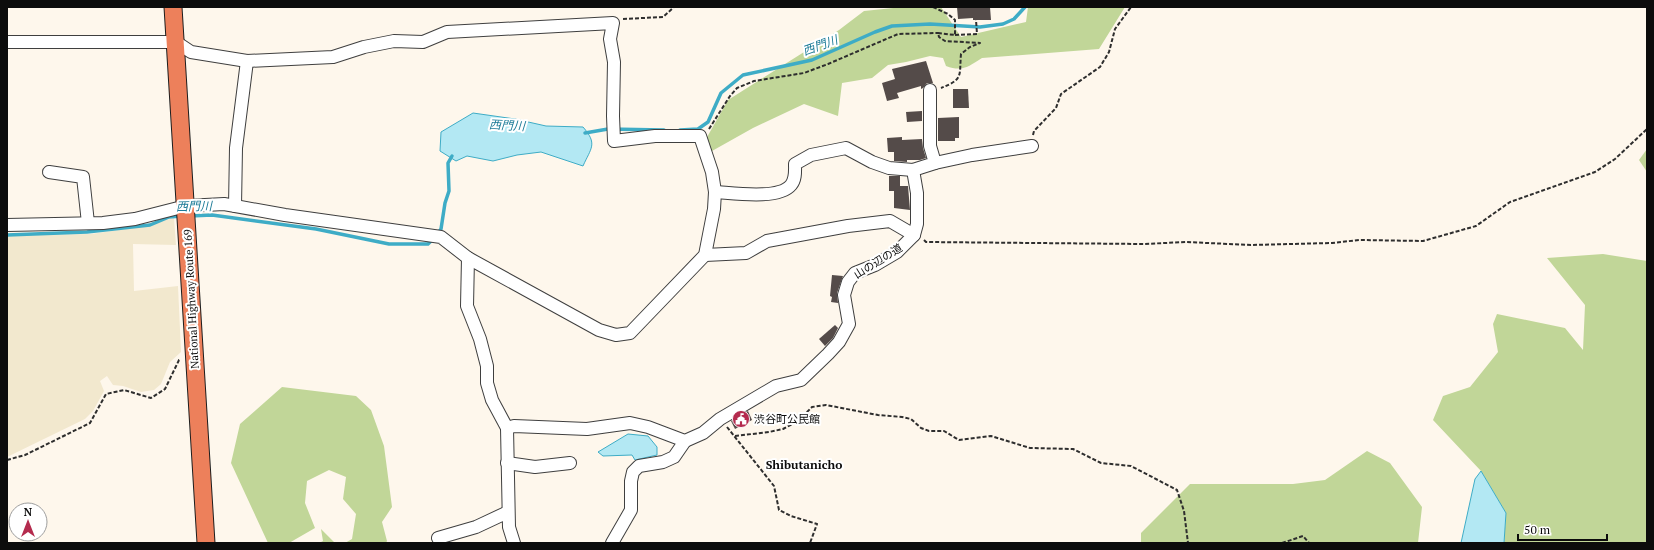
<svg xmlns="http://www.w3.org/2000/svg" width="1654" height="550" font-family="'PT Serif','Noto Sans JP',serif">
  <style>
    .farmland { fill: #f2e8ce }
    .forest { fill: #c1d698 }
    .water { fill: #b3e8f3; stroke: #3eacc6 }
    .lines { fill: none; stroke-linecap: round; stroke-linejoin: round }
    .stream { stroke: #3eacc6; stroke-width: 3.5 }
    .building { fill: #544b49 }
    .minor-casing { stroke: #3f3f3f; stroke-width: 14 }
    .highway-casing { stroke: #1d1d1d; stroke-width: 19 }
    .path { stroke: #2e2e2e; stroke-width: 2; stroke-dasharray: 4 2; stroke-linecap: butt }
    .minor { stroke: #fff; stroke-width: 12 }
    .highway { stroke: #ed805b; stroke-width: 17 }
    .labels { text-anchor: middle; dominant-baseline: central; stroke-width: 4; stroke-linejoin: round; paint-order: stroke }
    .street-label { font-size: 11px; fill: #0c0c0c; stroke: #fff }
    .poi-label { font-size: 11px; fill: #0c0c0c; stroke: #fff; text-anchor: start }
    .water-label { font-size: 12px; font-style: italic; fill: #1c7b97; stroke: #fff }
    .neighbourhood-label { font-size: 12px; font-weight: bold; fill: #0c0c0c; stroke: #fff }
  </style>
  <rect width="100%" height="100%" fill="#fef7ec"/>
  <!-- farmland -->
  <polygon class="farmland" points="174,218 176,245 133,244 134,291 178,286 181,352 170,362 161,384 154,390 141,392 123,386 113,385 107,376 100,381 104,391 93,411 85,419 7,457 7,235 91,234 133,228"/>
  <!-- forest -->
  <g class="forest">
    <path d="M 903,7 L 941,7 L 961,37 L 1026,22 L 1028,7 L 1125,7 L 1099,49 L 982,58 C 968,67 962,72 946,66 L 943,58 L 930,56 L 906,62 L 888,65 L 872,78 L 842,83 L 838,116 L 804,104 L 753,128 L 712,151 L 706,139 L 728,100 L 839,30 L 864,11 Z"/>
    <polygon points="1647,149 1647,172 1639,160"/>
    <polygon points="1603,254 1647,261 1647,543 1504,543 1506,513 1481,471 1433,420 1443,396 1470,387 1498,352 1493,324 1497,314 1565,328 1583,350 1585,305 1547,258"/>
    <polygon points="282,387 356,396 371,410 384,446 392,507 382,522 387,541 386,543 345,543 352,539 356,514 343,499 346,477 329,470 307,481 305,503 315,528 289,543 268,543 231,463 240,424"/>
    <polygon points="1367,451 1390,463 1422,507 1418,543 1141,543 1141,533 1190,484 1293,484 1325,480"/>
    <polygon points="321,529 335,543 319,543 323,541"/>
  </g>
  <!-- water -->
  <g class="water">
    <path d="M 473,113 L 515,119 L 546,126 L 583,127 C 598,144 591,148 583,166 L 541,152 L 517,155 L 493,161 L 467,156 L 456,161 L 440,151 L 441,132 Z"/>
    <polygon points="628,434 648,436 657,447 657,455 635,460 632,455 603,456 598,452"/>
    <polygon points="1481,471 1506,513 1504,543 1461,543 1475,479"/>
  </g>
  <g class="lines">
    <!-- stream -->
    <g class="stream">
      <polyline points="680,130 698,129 708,122 721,93 743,75 812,60 875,32 892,26 930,24 980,27 1003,24 1014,19 1025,7"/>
      <polyline points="585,133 608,129 664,130"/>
      <polyline points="190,216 212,215 316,229 389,244 428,244 433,239"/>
      <polyline points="437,234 441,229 445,203 449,191 448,163 452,156"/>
      <polyline points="7,235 87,232 150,225 169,217 182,216"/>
    </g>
  </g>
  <!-- building -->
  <g class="building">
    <polygon points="957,7 990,7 991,20 973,20 973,18 958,19"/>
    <polygon points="926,61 933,83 927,83 923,88 921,89 921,86 897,93 899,98 887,101 882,83 895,79 892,69"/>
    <polygon points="953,89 968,89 969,108 953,108"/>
    <polygon points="922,111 922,121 907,122 906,112"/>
    <polygon points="959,117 959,138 955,138 955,141 938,141 938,118"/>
    <polygon points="902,137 902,140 922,139 923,148 926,158 920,160 907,160 907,162 894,161 894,152 888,152 887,138"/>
    <polygon points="889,176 900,176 900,186 908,186 910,210 894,208 894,191 889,191"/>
    <polygon points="832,275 843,276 837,293 838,303 831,302 832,297 830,296"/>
    <polygon points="835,325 838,328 833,338 825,346 819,339"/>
    <polygon points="748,411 752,420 735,429 731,421"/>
  </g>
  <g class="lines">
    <!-- minor casing -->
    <g class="minor-casing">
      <g id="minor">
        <polyline points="7,42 176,42 191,52 247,61 333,57 364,47 394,41 423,42 447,32 613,23 610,39 614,62 613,116 614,141 655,136 700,136 712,172 715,192 714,209 705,255 630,333 616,335 599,330 468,258 441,237 285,215 224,204 186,206 135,219 103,223 7,225"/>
        <polyline points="935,163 972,155 1032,146"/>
        <polyline points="49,172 83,177 88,223"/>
        <path d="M 715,192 C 733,193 779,200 791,185 C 796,179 795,171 795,164 L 811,155 L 846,148 L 872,162 L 889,168 L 913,170 L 935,163 L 930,146 L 930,90"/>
        <polyline points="235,206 236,148 247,61"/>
        <polyline points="705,255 746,253 767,241 848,226 890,221 914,235"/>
        <polyline points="468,258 467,306 480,339 487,366 487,383 492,400 507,428 509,527 514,543"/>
        <polyline points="507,428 514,426 587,429 630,423 648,427 685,441 703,433 720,419 776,386 801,380 828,354 839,342 849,324 844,295 848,282 855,273 875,265 897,252 914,235 917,224 917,193 913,170"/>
        <polyline points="507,463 535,467 570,463"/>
        <polyline points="438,538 476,527 508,512"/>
        <polyline points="612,543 631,510 631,481 633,472 639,466 663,462 674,457 685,441"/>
      </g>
    </g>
    <!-- highway casing -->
    <g class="highway-casing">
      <polyline id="highway" points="173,7 206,543"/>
    </g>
    <!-- path -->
    <g class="path">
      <path d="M 933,7 L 948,14 L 955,20 L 955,35 L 938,33 L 939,37 L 945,41 L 980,43 L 970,47 L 961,54 C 959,76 964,79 941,88"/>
      <polyline points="623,19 663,17 674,7"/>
      <polyline points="955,35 977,34 976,20"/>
      <polyline points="709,129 730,96 737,88 754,81 804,73 828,64 898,34 938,33"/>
      <polyline points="1033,135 1034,131 1056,108 1061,94 1100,67 1109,52 1115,29 1131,7"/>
      <polyline points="924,240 926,242 1144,244 1186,242 1251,245 1332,243 1359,240 1423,241 1476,226 1510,202 1595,172 1615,159 1647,129"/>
      <polyline points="727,427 774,486 779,510 791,516 817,524 810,543"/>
      <polyline points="735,436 769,432 783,429 798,421 812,407 826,405 878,415 902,417 911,419 921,428 929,431 944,431 959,440 991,436 1030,448 1073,449 1101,463 1131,466 1177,490 1184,511 1188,543"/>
      <polyline points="7,460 25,455 90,423 106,394 124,390 151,398 165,389 179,360 181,359"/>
      <polyline points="1282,543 1303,536 1309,543"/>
    </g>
    <!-- minor -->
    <use href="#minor" class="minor"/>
    <!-- highway -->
    <use href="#highway" class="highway"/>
  </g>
  <!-- icons -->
  <defs>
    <g id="civic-disc" transform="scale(0.9)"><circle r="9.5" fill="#b42b4e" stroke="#fff"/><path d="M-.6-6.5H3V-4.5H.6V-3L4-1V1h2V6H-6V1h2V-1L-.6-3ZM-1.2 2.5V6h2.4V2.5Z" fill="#fff"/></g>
  </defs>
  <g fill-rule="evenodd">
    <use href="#civic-disc" x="741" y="419"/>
  </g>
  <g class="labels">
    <!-- street labels -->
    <g class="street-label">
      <text transform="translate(878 261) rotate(-32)">山の辺の道</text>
      <text transform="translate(191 299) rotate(-93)">National Highway Route 169</text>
    </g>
    <!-- poi labels -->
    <g class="poi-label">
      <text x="754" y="419">渋谷町公民館</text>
    </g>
    <!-- water labels -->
    <g class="water-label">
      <text transform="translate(820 45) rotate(-20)">西門川</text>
      <text transform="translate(507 125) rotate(3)">西門川</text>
      <text transform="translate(194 206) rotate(-1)">西門川</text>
    </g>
    <!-- neighbourhood labels -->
    <g class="neighbourhood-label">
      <text x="804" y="464">Shibutanicho</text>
    </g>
  </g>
  <!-- border -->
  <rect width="1654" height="550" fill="none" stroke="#0c0c0c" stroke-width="16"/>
  <!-- north arrow -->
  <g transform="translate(28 522)"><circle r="19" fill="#ffffff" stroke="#9e9e9e"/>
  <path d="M0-3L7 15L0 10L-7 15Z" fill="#b42b4e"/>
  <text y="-6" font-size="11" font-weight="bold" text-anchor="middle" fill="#0c0c0c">N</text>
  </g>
  <!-- scale -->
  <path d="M1518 534v6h89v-6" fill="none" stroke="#0c0c0c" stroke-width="2"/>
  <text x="1524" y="534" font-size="12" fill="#0c0c0c" stroke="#ffffff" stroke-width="3" paint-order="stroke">50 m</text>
</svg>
